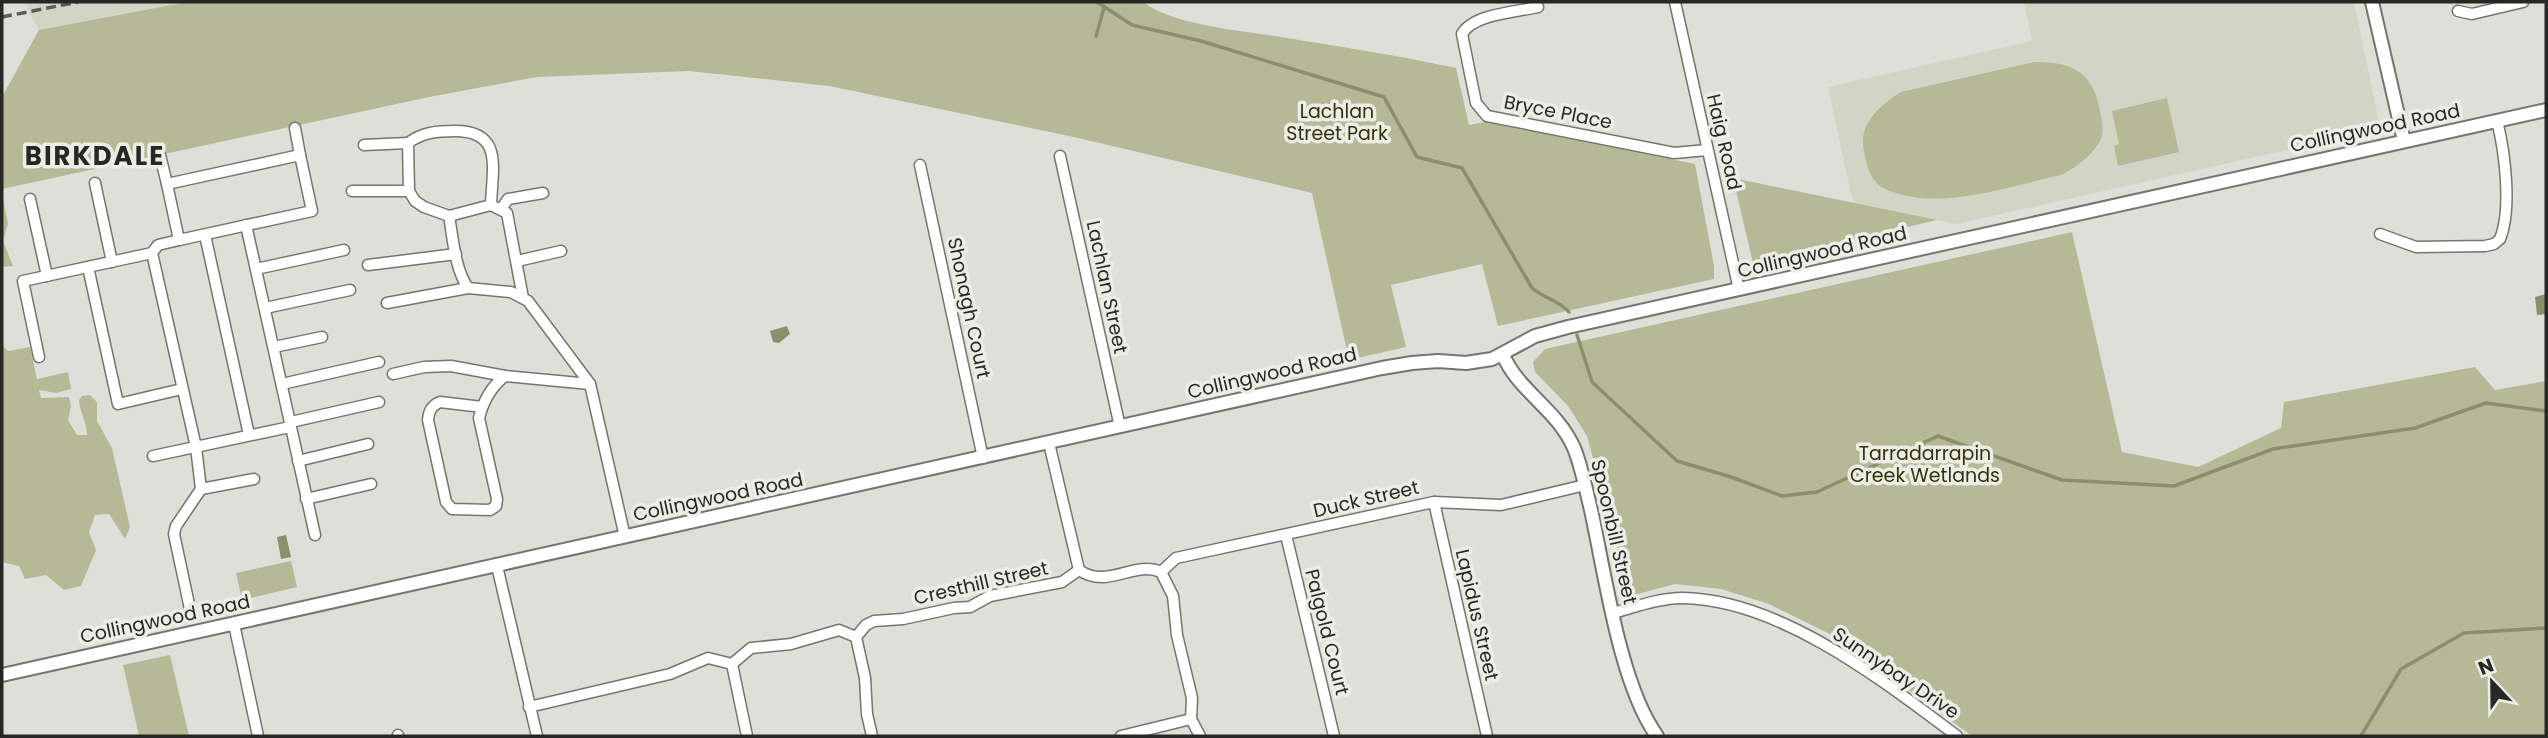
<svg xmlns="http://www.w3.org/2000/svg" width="2548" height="738" font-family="Poppins,sans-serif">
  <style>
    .built { fill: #d2d4c6 }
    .green { fill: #b6b996 }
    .water { fill: #8c8f6d }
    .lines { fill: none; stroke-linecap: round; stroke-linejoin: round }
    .stream { stroke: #8c8f6d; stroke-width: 3.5 }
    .minor-casing { stroke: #75756f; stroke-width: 13 }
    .tertiary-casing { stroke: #75756f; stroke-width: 16 }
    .minor { stroke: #fff; stroke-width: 10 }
    .tertiary { stroke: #fff; stroke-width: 12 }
    .rail { stroke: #5c5c58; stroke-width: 3.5; stroke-dasharray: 10 5; stroke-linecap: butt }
    .labels { text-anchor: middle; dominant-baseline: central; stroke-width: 7; stroke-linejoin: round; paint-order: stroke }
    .park-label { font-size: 19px; fill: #323306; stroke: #ecede6 }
    .street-label { font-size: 19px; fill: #272724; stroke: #ecede6 }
    .district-label { font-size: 26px; font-weight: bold; letter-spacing: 2px; fill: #272724; stroke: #ecede6 }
  </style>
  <rect width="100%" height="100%" fill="#dfdfd9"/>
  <!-- built -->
  <g class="built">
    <polygon points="187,2 39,30 30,14 26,3"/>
    <polygon points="2024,2 2354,2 2379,122 2374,128 2367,132 1956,224 1853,203 1828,87 2032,41"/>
  </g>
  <!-- green -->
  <g class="green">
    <path d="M 187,2 L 1143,2 C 1174,26 1247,31 1287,38 C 1343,47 1400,56 1456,68 L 1469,125 L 1485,122 L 1695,164 L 1714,266 L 1714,279 L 1498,326 L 1482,264 L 1391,285 L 1406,347 L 1349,360 L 1312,193 L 1074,137 L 829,86 L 689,71 L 537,77 L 429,97 L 2,189 L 2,97 L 39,30 Z"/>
    <path d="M 2034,62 C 2072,62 2093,71 2100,111 C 2102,122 2105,133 2099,143 C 2090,157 2075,168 2061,175 C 2010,186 1943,210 1893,192 C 1887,190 1879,187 1875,181 C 1868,173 1866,161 1864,151 C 1858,124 1879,106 1901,92 Z"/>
    <polygon points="2167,98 2179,152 2118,166 2114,146 2119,144 2112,111"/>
    <polygon points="1733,178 1937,220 1753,263"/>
    <polygon points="2,195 8,224 3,241 13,266 2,267"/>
    <polygon points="2072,232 2122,452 2198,467 2281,428 2284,402 2475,367 2495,390 2546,381 2546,736 1972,736 1834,636 1769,604 1721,589 1675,584 1630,596 1587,436 1568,406 1535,372 1533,362 1545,349"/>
    <path d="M 2,345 L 8,351 L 30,347 L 37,379 L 68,372 L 71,389 L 56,393 L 39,390 L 41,398 L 69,397 L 71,406 L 68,420 L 77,435 L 87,435 C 87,422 80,413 79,400 L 82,396 L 90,395 L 97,402 L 97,421 L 112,448 L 130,527 L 125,539 L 109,514 L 95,515 L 89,532 L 96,550 L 81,586 L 64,590 L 46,575 L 25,579 L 19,566 L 2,562 Z"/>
    <polygon points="291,561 297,587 242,600 236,573"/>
    <polygon points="170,655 189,736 139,736 123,665"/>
  </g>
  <!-- water -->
  <g class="water">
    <polygon points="2546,294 2546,314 2537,315 2535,297"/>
    <polygon points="787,326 790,334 779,343 773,342 770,331"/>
    <polygon points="286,535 291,557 281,559 277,537"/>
  </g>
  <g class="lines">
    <!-- stream -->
    <g class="stream">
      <path d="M 1097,2 L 1132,25 L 1201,41 L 1384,97 L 1417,157 L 1462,168 L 1532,288 C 1543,298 1559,300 1569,312"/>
      <polyline points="1096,36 1104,8"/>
      <polyline points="1577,335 1592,382 1677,461 1731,477 1782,496 1817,492 1938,436 2062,480 2174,486 2273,449 2415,428 2486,403 2546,411"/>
      <polyline points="2361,736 2401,669 2464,633 2546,628"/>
    </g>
    <!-- minor casing -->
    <g class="minor-casing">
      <g id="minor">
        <polyline points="1675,2 1739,290"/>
        <path d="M 1538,7 C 1516,12 1473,14 1462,34 L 1476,103 L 1487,116 L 1674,153 L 1707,150"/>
        <polyline points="2458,11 2472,14 2523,2"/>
        <polyline points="295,128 300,155"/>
        <polyline points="364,145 408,143"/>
        <polyline points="160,155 167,184"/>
        <polygon points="300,155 312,211 179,240 167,184"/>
        <polyline points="1060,156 1120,427"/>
        <polyline points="920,165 983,458"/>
        <polyline points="95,183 112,262"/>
        <polyline points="352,191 409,191"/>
        <polyline points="30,199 47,276"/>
        <path d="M 491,205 C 492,169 504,131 455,131 C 437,131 423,132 408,143 L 409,191 L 415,201 L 424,207 L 449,216 L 491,205 L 507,213 L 523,298"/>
        <polyline points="502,208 508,199 543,193"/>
        <path d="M 449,216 C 453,239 455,269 468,288 L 511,292 L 528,301 L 590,384 L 625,537"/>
        <polyline points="246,225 315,535"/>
        <path d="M 2380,234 L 2416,247 L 2485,246 L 2494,244 L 2500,239 C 2512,209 2505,152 2497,121"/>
        <polyline points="205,235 249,435"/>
        <polyline points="152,253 196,447 201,489 176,526 174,534 190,609"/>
        <polyline points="517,261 561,251"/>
        <polyline points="368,265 456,254"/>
        <polyline points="88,267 118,404 182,389"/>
        <polyline points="256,269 344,250"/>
        <polyline points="387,303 468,288"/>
        <polyline points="265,308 350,290"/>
        <polyline points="274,347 322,337"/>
        <polyline points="39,357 23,281 152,253 158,245 179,240"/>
        <polyline points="393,374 424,367 451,366 505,376 590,384"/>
        <polyline points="282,384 379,362"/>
        <path d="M 482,407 L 440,402 C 431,406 429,411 428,420 L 446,502 L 452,509 L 490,510 L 496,506 L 497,499 L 479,418 C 483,402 492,386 505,376"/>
        <polyline points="291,422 379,402"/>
        <polyline points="1049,443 1079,570"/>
        <polyline points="153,456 290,427"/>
        <polyline points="298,461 368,444"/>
        <polyline points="201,489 254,479"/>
        <polyline points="306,499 371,484"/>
        <polyline points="1434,502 1487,736"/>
        <polyline points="1286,535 1334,736"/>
        <polyline points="497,566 537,736"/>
        <polyline points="1161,572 1176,558 1434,502 1501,505 1585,485"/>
        <polyline points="1161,572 1173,596 1177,635 1192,698 1191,719 1200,736"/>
        <path d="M 1613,613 C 1635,607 1660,598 1682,598 C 1779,599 1882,680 1957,736"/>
        <polyline points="234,624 258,736"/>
        <polyline points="856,637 865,678 867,714 872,736"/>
        <polyline points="732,664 747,736"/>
        <path d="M 529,707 L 670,674 L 708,658 L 732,664 L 751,648 L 791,644 L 839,630 L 856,637 L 866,625 L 874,621 L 903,619 L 954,608 L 970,607 L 990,596 L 1062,582 L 1079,570 C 1108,590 1133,560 1161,572"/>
        <polyline points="398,735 398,736"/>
        <polyline points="1121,736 1191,719"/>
      </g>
    </g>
    <!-- tertiary casing -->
    <g class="tertiary-casing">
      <g id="tertiary">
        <polyline points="2372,2 2404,141"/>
        <path d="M 1503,355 C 1519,392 1557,409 1574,448 C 1582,468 1586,490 1591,510 C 1605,574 1620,685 1657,736"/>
        <polyline points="2,675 1382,368 1412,363 1438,361 1466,363 1492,359 1535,336 1568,327 2546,110"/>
      </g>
    </g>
    <!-- minor -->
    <use href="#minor" class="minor"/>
    <!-- tertiary -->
    <use href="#tertiary" class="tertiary"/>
    <!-- rail -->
    <polyline class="rail" points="2,17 78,2"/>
  </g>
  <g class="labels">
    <!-- park labels -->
    <g class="park-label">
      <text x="1337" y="111">Lachlan<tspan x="1337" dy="22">Street Park</tspan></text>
      <text x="1925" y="453">Tarradarrapin<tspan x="1925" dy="22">Creek Wetlands</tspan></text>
    </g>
    <!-- street labels -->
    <g class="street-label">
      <text transform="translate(1558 112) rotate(11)">Bryce Place</text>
      <text transform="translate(2375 128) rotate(-12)">Collingwood Road</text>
      <text transform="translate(1724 142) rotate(77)">Haig Road</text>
      <text transform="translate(1822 252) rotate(-13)">Collingwood Road</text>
      <text transform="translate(1107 287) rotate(78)">Lachlan Street</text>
      <text transform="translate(969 308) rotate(78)">Shonagh Court</text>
      <text transform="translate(1272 373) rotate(-13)">Collingwood Road</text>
      <text transform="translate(718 497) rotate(-12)">Collingwood Road</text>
      <text transform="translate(1366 499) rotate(-13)">Duck Street</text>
      <text transform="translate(1614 532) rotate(77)">Spoonbill Street</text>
      <text transform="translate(981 583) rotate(-13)">Cresthill Street</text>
      <text transform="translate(1477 615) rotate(77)">Lapidus Street</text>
      <text transform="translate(165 619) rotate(-12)">Collingwood Road</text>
      <text transform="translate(1327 632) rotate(76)">Palgold Court</text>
      <text transform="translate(1896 673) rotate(34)">Sunnybay Drive</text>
    </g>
    <!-- district labels -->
    <g class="district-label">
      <text x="95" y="156">BIRKDALE</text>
    </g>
  </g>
  <!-- border -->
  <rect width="2548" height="738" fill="none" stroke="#272724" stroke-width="7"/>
  <!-- north arrow -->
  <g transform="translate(2492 682) rotate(338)" stroke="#ecede6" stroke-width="5" paint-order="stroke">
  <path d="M0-5L12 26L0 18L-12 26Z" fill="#272724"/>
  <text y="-10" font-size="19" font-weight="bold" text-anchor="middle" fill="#272724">N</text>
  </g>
</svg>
